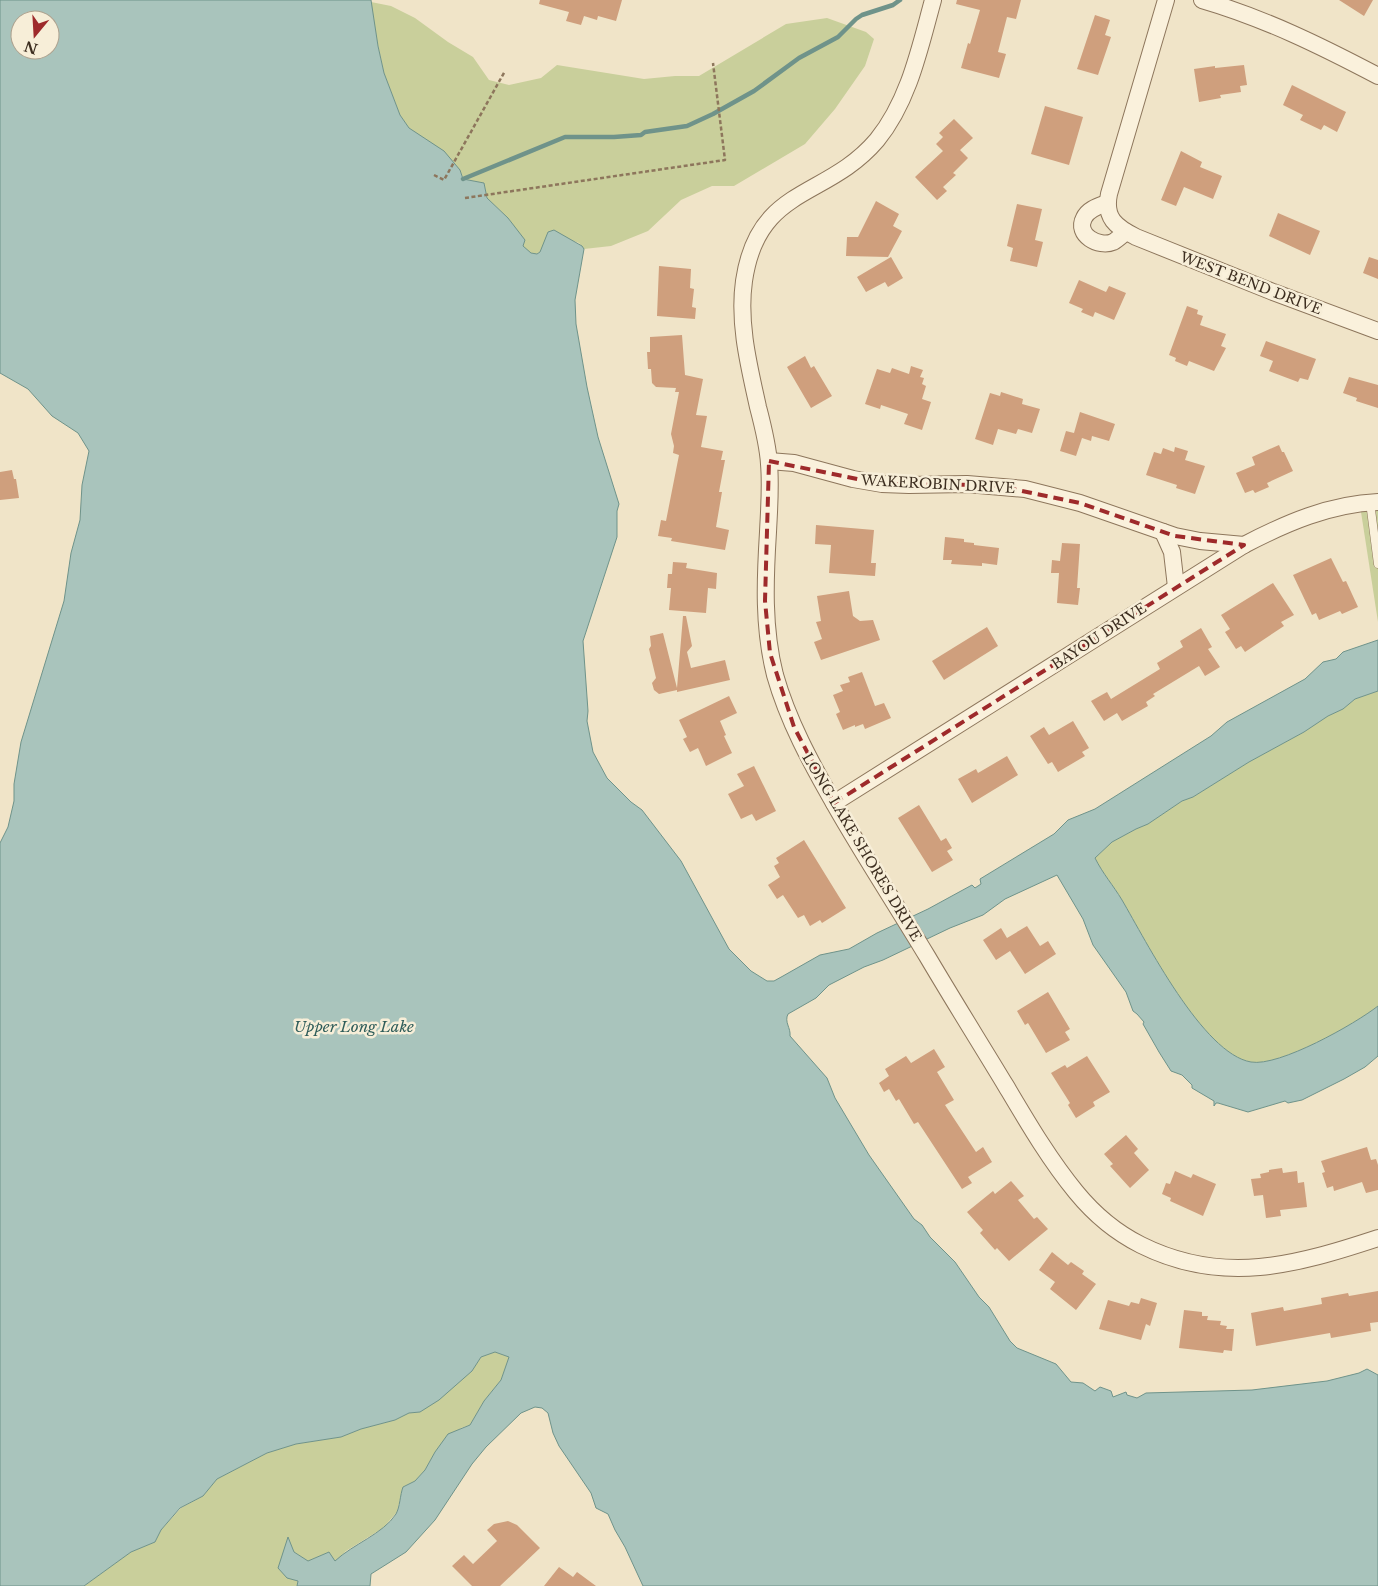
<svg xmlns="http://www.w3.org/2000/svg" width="1378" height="1586" font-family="'Libre Baskerville',serif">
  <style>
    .green { fill: #c9cf9b }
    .water { fill: #a9c4bc; stroke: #6f938a; fill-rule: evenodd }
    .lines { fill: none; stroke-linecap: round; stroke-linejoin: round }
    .stream { stroke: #6f938a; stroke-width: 4.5 }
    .building { fill: #cf9f7d }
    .lane-casing { stroke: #8d765c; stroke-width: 9 }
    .street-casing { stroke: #8d765c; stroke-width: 18 }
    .path { stroke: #8d765c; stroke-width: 2.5; stroke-dasharray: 4 2.5; stroke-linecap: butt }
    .lane { stroke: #faf1dc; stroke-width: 8 }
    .street { stroke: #faf1dc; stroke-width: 16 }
    .marked { fill: none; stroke: #9e2a2b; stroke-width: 4; stroke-dasharray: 10 6; stroke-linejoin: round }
    .labels { text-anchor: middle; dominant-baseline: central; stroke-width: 5; stroke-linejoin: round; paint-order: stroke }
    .street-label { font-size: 14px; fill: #3d2e20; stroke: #f7eed8 }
    .water-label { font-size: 15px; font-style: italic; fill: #2f5d5a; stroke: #f7eed8 }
  </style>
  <rect width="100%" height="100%" fill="#f0e4c8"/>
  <!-- green -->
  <g class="green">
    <path d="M 371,2 L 391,6 L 415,18 L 448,42 L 473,57 L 489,80 L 509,85 L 541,78 L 557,65 L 644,79 L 675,76 L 699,76 L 786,24 L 827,18 L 866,32 L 874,39 L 865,66 L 835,109 L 805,144 L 734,186 L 712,186 L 681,200 L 648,231 L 611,246 L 584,249 L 579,243 L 548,232 C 543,248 540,264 523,246 L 524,241 L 508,218 L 487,198 L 484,183 L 463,179 L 460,170 L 409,128 L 400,115 L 384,73 L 373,22 Z"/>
    <polygon points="1378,511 1378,622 1361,512"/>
    <path d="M 1378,691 L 1378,1006 C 1355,1024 1279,1067 1251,1062 C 1203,1054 1146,941 1122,900 C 1113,885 1103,874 1095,858 L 1112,842 L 1136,829 L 1148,824 L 1182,801 L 1193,797 L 1249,762 L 1304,732 L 1328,716 L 1343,709 L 1355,699 Z"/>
    <polygon points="495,1352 509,1357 501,1380 484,1401 470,1425 461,1428 435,1452 425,1470 415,1481 403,1487 397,1512 383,1528 346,1551 335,1562 329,1552 308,1561 294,1552 288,1538 298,1581 297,1586 84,1586 131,1552 155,1542 161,1530 181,1508 203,1496 217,1479 267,1453 296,1444 341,1437 361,1429 395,1420 409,1413 420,1412 472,1371 481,1357"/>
  </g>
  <!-- water -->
  <path class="water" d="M 0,0 L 371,0 L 378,46 L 384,73 L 400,115 L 409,128 L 444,151 L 460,170 L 463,179 L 484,183 L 487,198 L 508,218 L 525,240 L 523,246 L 531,253 L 537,254 L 540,252 L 548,232 L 554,230 L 582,246 L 584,249 L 575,300 L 576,324 L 587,387 L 598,437 L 619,504 L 617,511 L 617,537 L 583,641 L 588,711 L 587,721 L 593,752 L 607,778 L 631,802 L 642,810 L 681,861 L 729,949 L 751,971 L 767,981 L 774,981 L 783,976 L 820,955 L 849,949 L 877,933 L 928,909 L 972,885 L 975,888 L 981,884 L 980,879 L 1054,834 L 1068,820 L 1095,809 L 1211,736 L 1227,722 L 1305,679 L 1323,662 L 1336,659 L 1343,652 L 1378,640 L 1378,691 L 1355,699 L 1343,709 L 1328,716 L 1304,732 L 1249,762 L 1193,797 L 1182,801 L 1148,824 L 1136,829 L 1112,842 L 1095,858 C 1103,874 1113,885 1122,900 C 1146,941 1203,1054 1251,1062 C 1279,1067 1355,1024 1378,1006 L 1378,1056 L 1365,1067 L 1344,1079 L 1302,1100 L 1288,1103 L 1285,1101 L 1248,1112 L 1218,1103 L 1216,1103 L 1214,1106 L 1214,1101 L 1192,1088 L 1192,1085 L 1182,1075 L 1171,1071 L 1159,1052 L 1143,1024 L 1144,1022 L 1137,1014 L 1133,1011 L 1126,992 L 1093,945 L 1083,919 L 1057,875 L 1005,899 L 983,915 L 950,928 L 883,960 L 864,967 L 829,985 L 816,998 L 788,1014 C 784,1022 791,1028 790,1036 L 827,1078 L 835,1098 L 869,1155 L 914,1219 L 922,1225 L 930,1237 L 955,1262 L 979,1297 L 989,1307 L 1010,1341 L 1017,1348 L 1056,1364 L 1071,1382 L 1083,1383 L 1095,1391 L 1100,1387 L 1111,1391 L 1113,1397 L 1126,1392 L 1127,1395 L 1137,1398 L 1146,1393 L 1252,1390 L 1327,1381 L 1359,1373 L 1367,1369 L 1378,1375 L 1378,1586 L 643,1586 L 625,1547 L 615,1530 L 608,1514 L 596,1508 L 591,1493 L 559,1446 L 553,1433 L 548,1413 L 542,1408 L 535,1407 L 521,1413 L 486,1447 L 472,1464 L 435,1520 L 406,1552 L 371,1574 L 370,1586 L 297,1586 L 298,1581 L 287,1578 L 278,1568 L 288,1537 L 294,1552 L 308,1561 L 329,1552 L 335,1561 C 353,1544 383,1534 396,1514 C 400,1507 400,1495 403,1487 L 415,1481 L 425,1470 L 435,1452 L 448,1434 L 470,1425 L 484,1401 L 501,1380 L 509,1357 L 495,1352 L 481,1357 L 472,1371 L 439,1400 L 420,1412 L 409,1413 L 395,1420 L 361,1429 L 341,1437 L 296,1444 L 267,1453 L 217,1479 L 203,1496 L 180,1508 L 161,1530 L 155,1542 L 131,1552 L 84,1586 L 0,1586 L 0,843 L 8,827 L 14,801 L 14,784 L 21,742 L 64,601 L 71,553 L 80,520 L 82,485 L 89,451 L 78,433 L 52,416 L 28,389 L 0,373 ZM 20,20 L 50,20 L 50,50 L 20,50 Z"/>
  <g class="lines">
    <!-- stream -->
    <polyline class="stream" points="463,179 565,137 614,137 641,135 645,132 687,126 713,114 754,91 799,58 838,37 856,19 862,15 893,5 900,0"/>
  </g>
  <!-- building -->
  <g class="building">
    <polygon points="540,0 622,0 616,21 598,16 597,20 584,16 581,25 566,21 569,12 539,4"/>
    <polygon points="957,0 1021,0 1016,19 1007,17 998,52 1006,54 999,78 961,68 968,43 970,44 980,10 956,4"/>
    <polygon points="1339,0 1373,0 1364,16"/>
    <polygon points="1095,15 1110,20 1105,35 1111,37 1098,75 1077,69"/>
    <polygon points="1244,65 1247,85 1240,86 1241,92 1220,95 1221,98 1199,102 1194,69 1215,66 1215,68"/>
    <polygon points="1292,85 1346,112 1337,132 1324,125 1321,130 1300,120 1303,115 1283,105"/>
    <polygon points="1045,106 1083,117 1069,165 1031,154"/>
    <polygon points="954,119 973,138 960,150 968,158 953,173 956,175 943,187 947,191 937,200 915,177 943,151 936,144 943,137 939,133"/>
    <polygon points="1181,151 1202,162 1200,167 1222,176 1213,199 1184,187 1176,206 1161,200"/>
    <polygon points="876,201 899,214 893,226 902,231 888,257 846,256 847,237 858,237"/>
    <polygon points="1017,204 1042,209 1035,240 1043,242 1037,267 1010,261 1013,248 1007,246"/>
    <polygon points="1278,213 1320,231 1310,255 1269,236"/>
    <polygon points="891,257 903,278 888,287 885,282 866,292 857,277"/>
    <polygon points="1369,257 1378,260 1378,279 1363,273"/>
    <polygon points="659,266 691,269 690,288 694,289 692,307 696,308 695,319 657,316"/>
    <polygon points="1079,280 1106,292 1109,286 1126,293 1114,320 1095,312 1093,317 1081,312 1083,309 1069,303"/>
    <polygon points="1187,306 1198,310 1197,314 1203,316 1200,325 1226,334 1221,346 1226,348 1214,371 1189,361 1187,366 1175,361 1176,358 1169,355"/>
    <polygon points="682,335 685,375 703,379 696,415 707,416 701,447 723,451 721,460 725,460 719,492 722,492 716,527 729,530 725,550 671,541 672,538 658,536 661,520 666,521 679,455 673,453 674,446 671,434 679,392 675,392 676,388 656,387 652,383 651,369 648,369 647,352 650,352 650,337"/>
    <polygon points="1266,341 1316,359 1308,380 1300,378 1298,382 1269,371 1273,361 1260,356"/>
    <polygon points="805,356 811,368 814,366 832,396 811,408 787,367"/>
    <polygon points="911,366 923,370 920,377 924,378 922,384 926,386 922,399 931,402 922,430 904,424 908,414 881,405 880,409 865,404 877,369 890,373 892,368 909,374"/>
    <polygon points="1349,377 1378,385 1378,408 1356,401 1357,398 1343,393"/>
    <polygon points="1001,392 1023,399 1022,404 1040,409 1032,433 1018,429 1016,434 998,429 993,445 975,439 990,393 1000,396"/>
    <polygon points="1080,412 1115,424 1109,441 1092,436 1091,441 1082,438 1076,456 1060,451 1066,431 1074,433"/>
    <polygon points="1279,445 1282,452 1284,452 1293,471 1267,483 1269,487 1255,493 1253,490 1245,493 1236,473 1255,465 1252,457"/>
    <polygon points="1175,447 1188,451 1185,460 1205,466 1195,494 1176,488 1177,485 1146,475 1154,452 1161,454 1163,448 1174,452"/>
    <polygon points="12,470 14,479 16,479 19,498 0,500 0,472"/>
    <polygon points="816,525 874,530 871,563 876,563 875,576 829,573 831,545 815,544"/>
    <polygon points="945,537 964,539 964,542 974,543 974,545 999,548 997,565 982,563 982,566 951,564 952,560 943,560"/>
    <polygon points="1062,543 1080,544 1077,588 1080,588 1078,605 1057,603 1059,573 1051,573 1052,560 1060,561"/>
    <polygon points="1331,558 1343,582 1346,581 1358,607 1342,614 1340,611 1319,620 1316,613 1312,615 1293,575"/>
    <polygon points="673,562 687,563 686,568 717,573 716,589 708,588 706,613 669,610 671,588 667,588 668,574 672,574"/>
    <polygon points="1273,583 1294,615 1281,622 1284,626 1245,652 1241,646 1236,649 1225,632 1230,629 1221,615"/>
    <polygon points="849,591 853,616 860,621 873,620 880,640 821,660 814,642 822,639 816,622 821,621 817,596"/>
    <polygon points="683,616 686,616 692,646 687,652 691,668 725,660 730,680 677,692 677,690 659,694 654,690 652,683 656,678 649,649 651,646 650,636 663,633 677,688"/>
    <polygon points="987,627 998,646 944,680 932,661"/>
    <polygon points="1201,628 1212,647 1208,649 1220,667 1205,676 1199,666 1153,694 1155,696 1146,702 1148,706 1122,721 1117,713 1104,721 1091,701 1107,692 1111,699 1160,669 1157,663 1183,647 1180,641"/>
    <polygon points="862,672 875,706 884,703 891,718 865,729 863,724 855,727 855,725 843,730 836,714 840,712 833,695 843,691 840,685 850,682 848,677"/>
    <polygon points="729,696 737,713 720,721 726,735 724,736 732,753 706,766 698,748 690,752 683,739 687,737 679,720"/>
    <polygon points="1073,721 1089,748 1082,752 1085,756 1058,772 1052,762 1048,764 1030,736 1044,727 1049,735"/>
    <polygon points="1007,756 1018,775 972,803 958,779 976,769 978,773"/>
    <polygon points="754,766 776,811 756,821 752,814 741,819 728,794 744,786 737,774"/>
    <polygon points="919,805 941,841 946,838 952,848 947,851 953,860 932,872 898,818"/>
    <polygon points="804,840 846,908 822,923 820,920 810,926 804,915 798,918 783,895 777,899 768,885 780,877 774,866 779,863 776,858"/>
    <polygon points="1027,926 1040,946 1048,941 1056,954 1025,974 1010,951 996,960 983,940 1001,928 1007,938"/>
    <polygon points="1048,992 1070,1029 1065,1032 1070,1040 1046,1053 1028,1023 1025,1025 1017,1011"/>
    <polygon points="934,1049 945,1067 937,1072 954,1100 945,1105 976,1152 983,1147 992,1162 968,1177 972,1183 962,1189 918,1122 914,1124 899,1099 896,1101 889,1089 884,1092 879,1083 889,1076 885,1069 906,1056 911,1063"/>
    <polygon points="1087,1056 1110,1092 1093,1102 1095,1106 1076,1118 1068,1105 1070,1103 1051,1073 1065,1065 1067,1068"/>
    <polygon points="1126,1135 1138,1149 1134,1153 1149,1170 1130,1188 1110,1166 1113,1164 1104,1154"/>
    <polygon points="1367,1147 1371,1160 1376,1159 1378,1165 1378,1190 1366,1193 1362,1182 1334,1191 1333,1186 1327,1188 1322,1173 1325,1172 1321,1161"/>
    <polygon points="1282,1168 1283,1173 1297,1171 1298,1183 1304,1182 1307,1207 1280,1210 1281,1216 1266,1218 1263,1195 1254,1196 1251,1179 1261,1178 1260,1174 1269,1172 1269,1170"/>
    <polygon points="1175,1171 1191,1178 1193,1174 1216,1184 1203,1216 1170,1201 1171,1198 1162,1194 1166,1183 1170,1184"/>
    <polygon points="1011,1181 1024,1196 1018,1200 1034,1219 1037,1217 1048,1229 1009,1261 997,1248 995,1250 980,1233 983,1230 967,1212 993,1191 995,1194"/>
    <polygon points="1052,1252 1068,1265 1071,1262 1084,1271 1082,1274 1096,1284 1076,1310 1050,1289 1055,1282 1039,1270"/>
    <polygon points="1378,1291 1378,1322 1370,1323 1371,1331 1331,1338 1330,1333 1256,1346 1251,1313 1283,1307 1284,1311 1322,1304 1321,1298 1348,1293 1349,1296"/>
    <polygon points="1141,1298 1157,1303 1150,1326 1146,1324 1141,1340 1099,1329 1108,1300 1129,1306 1131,1302 1139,1304"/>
    <polygon points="1184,1310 1202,1312 1202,1316 1208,1316 1207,1320 1221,1321 1220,1325 1227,1326 1226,1329 1234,1329 1232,1351 1224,1350 1223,1353 1179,1348"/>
    <polygon points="508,1521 517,1525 540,1548 500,1586 472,1586 452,1566 464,1555 473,1564 497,1541 487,1530 494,1524"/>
    <polygon points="559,1567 573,1577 577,1572 596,1586 544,1586"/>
  </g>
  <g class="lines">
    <!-- lane casing -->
    <g class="lane-casing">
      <polyline id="lane" points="1370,502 1378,564"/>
    </g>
    <!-- street casing -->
    <g class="street-casing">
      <g id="street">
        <path d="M 933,0 C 920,47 909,101 877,140 C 826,200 758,185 744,281 C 738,323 749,366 758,407 C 763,426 768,445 769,464 C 771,487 769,510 768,532 C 765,580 763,628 775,675 C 788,721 811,763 835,805 C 864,856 897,906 927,956 C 953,1000 980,1043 1006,1086 C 1028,1123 1049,1159 1076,1192 C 1094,1214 1115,1232 1141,1245 C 1223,1286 1296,1265 1378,1238"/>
        <path d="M 1166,0 L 1109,194 C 1104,218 1116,227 1136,237 L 1273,292 L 1378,331"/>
        <path d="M 1202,0 C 1264,18 1321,46 1378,76"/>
        <path d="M 1107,203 C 1099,206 1088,209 1084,218 C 1075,235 1099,248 1113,242 C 1117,240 1122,235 1126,232"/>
        <polyline points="769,461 794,463 853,479 882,484 909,485 967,484 1025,489 1080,503 1175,536 1200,541 1244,545"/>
        <polyline points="1163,532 1172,552 1176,587"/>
        <path d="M 834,803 L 1244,545 C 1286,523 1330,504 1378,502"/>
      </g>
    </g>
    <!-- path -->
    <g class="path">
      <polyline points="434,175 444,180 505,71"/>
      <polyline points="465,198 725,160 713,63"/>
    </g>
    <!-- lane -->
    <use href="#lane" class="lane"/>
    <!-- street -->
    <use href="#street" class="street"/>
  </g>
  <!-- marked area -->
  <path class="marked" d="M 769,461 L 882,484 L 993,485 L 1080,503 L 1175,536 L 1244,545 L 834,803 L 794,727 L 770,653 L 765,601 Z"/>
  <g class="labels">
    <!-- street labels -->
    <g class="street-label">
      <text transform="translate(1251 283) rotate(21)">WEST BEND DRIVE</text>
      <text transform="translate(938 484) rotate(3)">WAKEROBIN DRIVE</text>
      <text transform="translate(1099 636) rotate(-33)">BAYOU DRIVE</text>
      <text transform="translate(862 847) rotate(59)">LONG LAKE SHORES DRIVE</text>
    </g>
    <!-- water labels -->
    <g class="water-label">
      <text x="354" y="1026">Upper Long Lake</text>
    </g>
  </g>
  <!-- north arrow -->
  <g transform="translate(35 35) rotate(198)"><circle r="24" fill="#f7eed8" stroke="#ada18e"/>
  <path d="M0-4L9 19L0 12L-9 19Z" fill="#9e2a2b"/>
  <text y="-8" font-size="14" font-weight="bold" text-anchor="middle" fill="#3d2e20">N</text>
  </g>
</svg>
